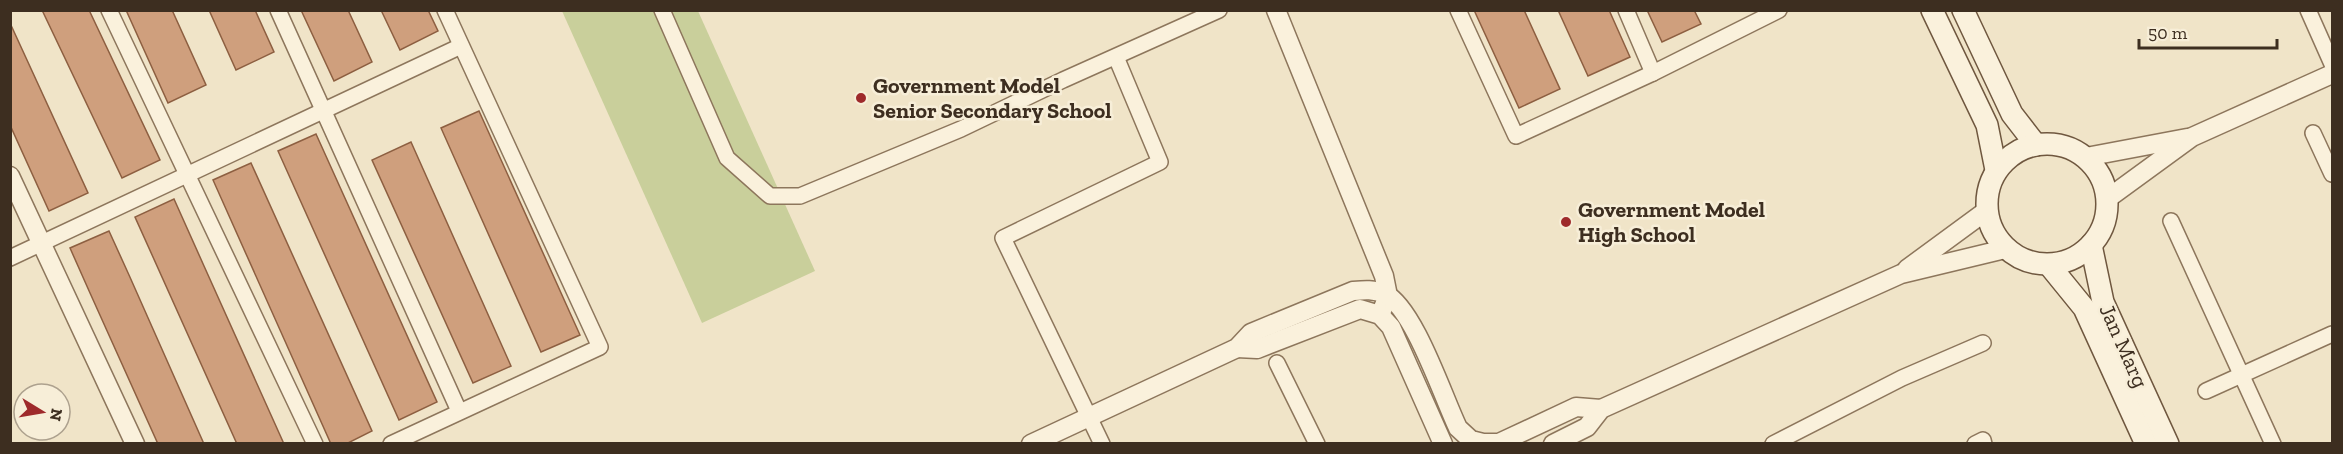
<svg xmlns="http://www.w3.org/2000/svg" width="2343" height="454" font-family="'Zilla Slab',serif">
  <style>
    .green { fill: #c9cf9b }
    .building { fill: #cf9f7d; stroke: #8d5f41; stroke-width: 1.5 }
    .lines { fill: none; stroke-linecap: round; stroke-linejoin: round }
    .minor-casing { stroke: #8d765c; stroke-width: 18 }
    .tertiary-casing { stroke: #8d765c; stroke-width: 21 }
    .secondary-casing { stroke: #6f573f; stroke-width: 24 }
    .minor { stroke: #faf1dc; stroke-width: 15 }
    .tertiary { stroke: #faf1dc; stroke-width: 18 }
    .secondary { stroke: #faf1dc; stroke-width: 21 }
    .poi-dot { fill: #9e2a2b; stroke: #f7eed8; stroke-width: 2 }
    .labels { text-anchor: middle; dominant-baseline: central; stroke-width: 5; stroke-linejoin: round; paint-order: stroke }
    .poi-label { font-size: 22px; font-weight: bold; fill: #3d2e20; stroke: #f7eed8; text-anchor: start }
    .street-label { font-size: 22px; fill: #3d2e20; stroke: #f7eed8 }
  </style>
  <rect width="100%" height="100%" fill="#f0e4c8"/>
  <!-- green -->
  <polygon class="green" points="562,11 698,11 815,271 702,323"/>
  <!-- building -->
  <g class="building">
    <polygon points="42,10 89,10 160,160 122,178"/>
    <polygon points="126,10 172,10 206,85 168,103"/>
    <polygon points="209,10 255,10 274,52 236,70"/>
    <polygon points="301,10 348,10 372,62 334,81"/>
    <polygon points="381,10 428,10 438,31 400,50"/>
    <polygon points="1474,10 1524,10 1560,89 1519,108"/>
    <polygon points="1558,10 1609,10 1630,57 1588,76"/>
    <polygon points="1647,10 1694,10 1701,24 1662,42"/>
    <polygon points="10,23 88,193 49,211 10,125"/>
    <polygon points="479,111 580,335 541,352 441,128"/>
    <polygon points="316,134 437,402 399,420 278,151"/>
    <polygon points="411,142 511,366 473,383 372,160"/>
    <polygon points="251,163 372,431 346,444 331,444 213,180"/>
    <polygon points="174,199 204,266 284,444 237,444 135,217"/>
    <polygon points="109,231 129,275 204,444 158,444 90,293 70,248"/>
  </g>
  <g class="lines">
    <!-- minor casing -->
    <g class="minor-casing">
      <g id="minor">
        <polyline points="109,10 315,444"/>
        <polyline points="278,10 459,411"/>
        <polyline points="662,10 727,158 770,196 800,196 961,129 1063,80 1219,10"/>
        <polyline points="1458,10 1516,136 1653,73 1779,10"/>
        <polyline points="1626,10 1653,73"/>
        <polyline points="2308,10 2332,64"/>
        <polyline points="2313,133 2332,174"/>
        <polyline points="2171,221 2273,444"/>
        <polyline points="10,258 461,46"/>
        <polyline points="1277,363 1317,444"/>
        <polyline points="2206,391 2332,334"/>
        <polyline points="391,444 600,347 445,10"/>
        <polyline points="1102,444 1003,238 1160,162 1116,57"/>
        <polyline points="1773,444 1902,378 1983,343"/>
        <polyline points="1975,444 1983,440 1984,444"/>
      </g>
    </g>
    <!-- tertiary casing -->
    <g class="tertiary-casing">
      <g id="tertiary">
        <polyline points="1276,10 1384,276 1388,296 1380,315"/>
        <polyline points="2086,157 2187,138"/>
        <polyline points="10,176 135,444"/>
        <polyline points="2107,199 2192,137 2332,74"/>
        <polyline points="1907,269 1986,211"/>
        <polyline points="1237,348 1257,349 1360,309 1380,315 1391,327 1443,444"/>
        <path d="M 1031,444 L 1237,348 L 1251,333 L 1353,291 C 1364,290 1374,289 1385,294 C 1414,308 1443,397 1458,428 L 1471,440 L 1483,443 L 1499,443 L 1576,407 L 1601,409"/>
        <polyline points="1553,444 1587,427 1601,409 1901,274 2005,249"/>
      </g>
    </g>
    <!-- secondary casing -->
    <g class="secondary-casing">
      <g id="secondary">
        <polyline points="1932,10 1987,125 1996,170"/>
        <polyline points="1963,10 2012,114 2036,145"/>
        <circle cx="2047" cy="204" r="60"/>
        <polyline points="2091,245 2103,302 2168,444"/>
        <polyline points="2049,265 2084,308 2146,444"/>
      </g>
    </g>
    <!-- minor -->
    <use href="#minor" class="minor"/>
    <!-- tertiary -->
    <use href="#tertiary" class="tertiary"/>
    <!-- secondary -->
    <use href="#secondary" class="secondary"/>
  </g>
  <!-- markers -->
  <g class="poi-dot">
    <circle cx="861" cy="98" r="6"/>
    <circle cx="1566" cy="222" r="6"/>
  </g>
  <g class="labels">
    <!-- poi labels -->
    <g class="poi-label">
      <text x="873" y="85">Government Model<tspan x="873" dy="25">Senior Secondary School</tspan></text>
      <text x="1578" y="209">Government Model<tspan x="1578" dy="25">High School</tspan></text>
    </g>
    <!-- street labels -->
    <g class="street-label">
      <text transform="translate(2124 346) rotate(66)">Jan Marg</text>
    </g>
  </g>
  <!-- border -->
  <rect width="2343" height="454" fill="none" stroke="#3d2e20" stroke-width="24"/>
  <!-- north arrow -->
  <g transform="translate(42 412) rotate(101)"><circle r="28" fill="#f7eed8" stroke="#ada18e" stroke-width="1.5"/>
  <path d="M0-4.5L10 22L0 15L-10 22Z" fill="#9e2a2b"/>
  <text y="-9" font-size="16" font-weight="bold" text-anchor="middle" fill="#3d2e20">N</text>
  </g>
  <!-- scale -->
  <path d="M2139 39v9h138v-9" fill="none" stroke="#3d2e20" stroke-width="3"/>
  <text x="2148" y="39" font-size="18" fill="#3d2e20" stroke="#f7eed8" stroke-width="4.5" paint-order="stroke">50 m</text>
</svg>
